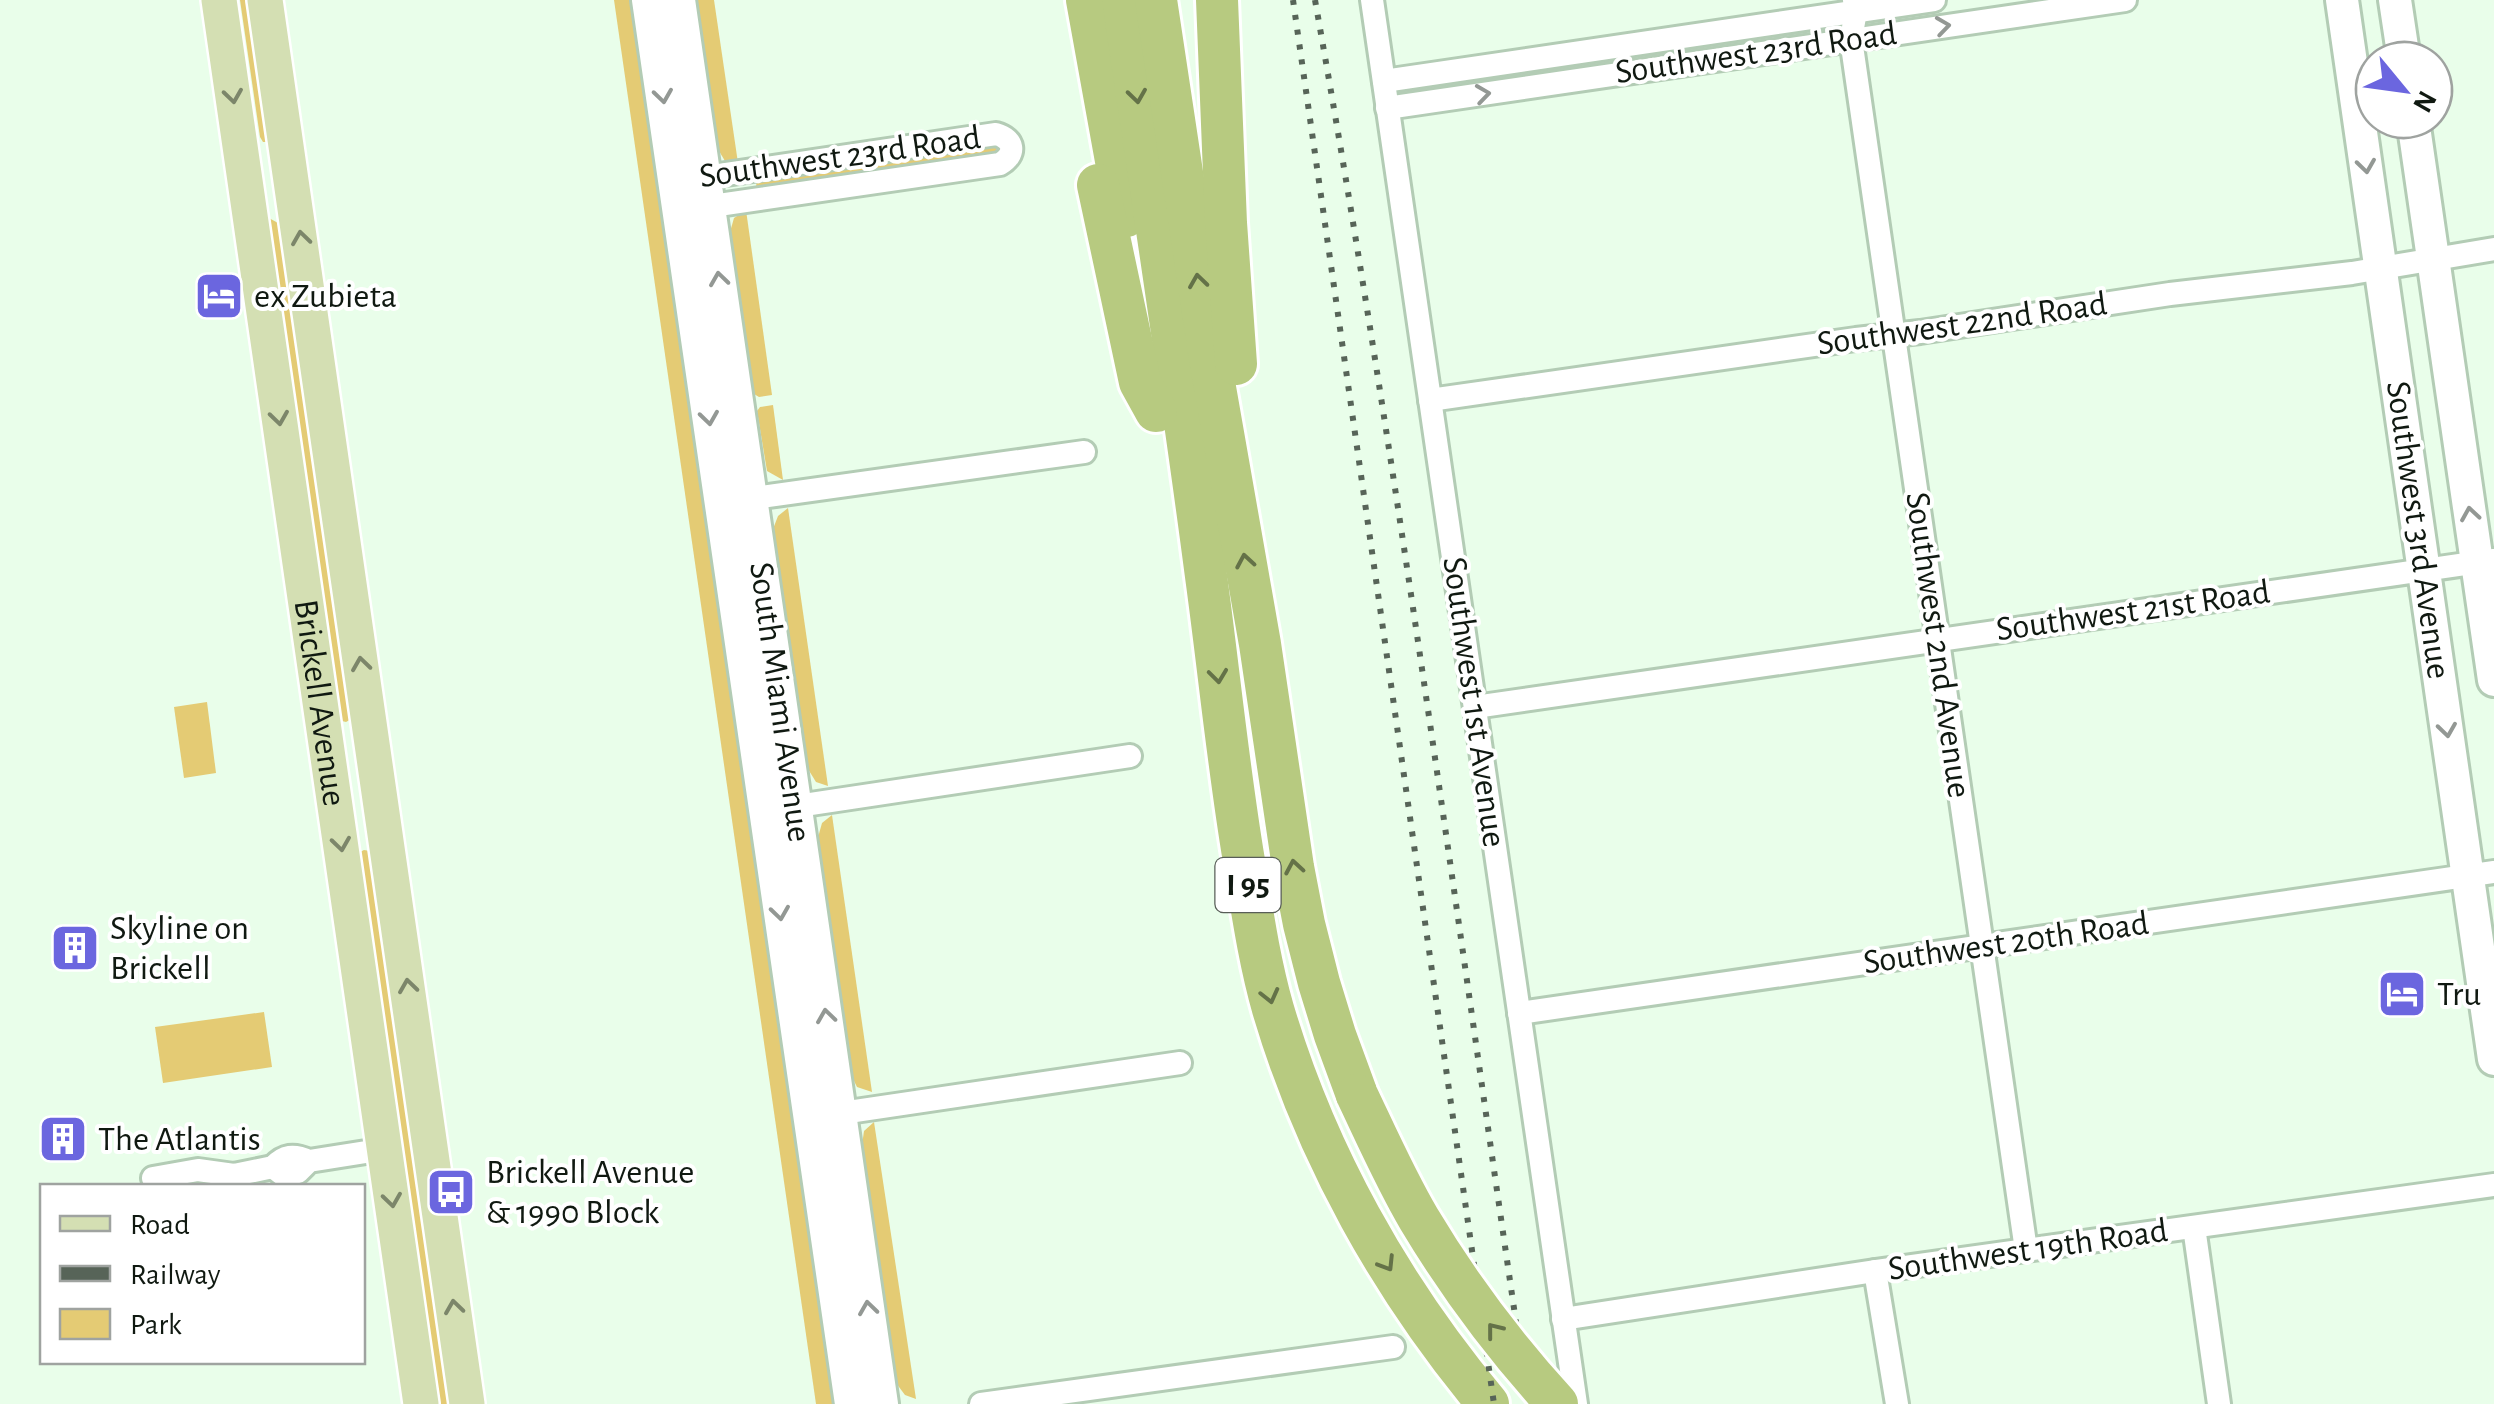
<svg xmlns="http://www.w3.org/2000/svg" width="2494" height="1404" font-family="'Alegreya Sans',sans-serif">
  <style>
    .green { fill: #e4cb74 }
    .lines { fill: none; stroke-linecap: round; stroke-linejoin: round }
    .minor-casing { stroke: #b3ccb5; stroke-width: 28 }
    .secondary-casing { stroke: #b3ccb5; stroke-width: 38 }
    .primary-casing { stroke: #fff; stroke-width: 40 }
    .motorway-casing { stroke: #fff; stroke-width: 48 }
    .minor { stroke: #fff; stroke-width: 22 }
    .secondary { stroke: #fff; stroke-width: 32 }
    .primary { stroke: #d4dfb3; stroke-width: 35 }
    .motorway { stroke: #b7ca80; stroke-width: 42 }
    .rail { stroke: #576458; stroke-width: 6; stroke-dasharray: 5 10; stroke-linecap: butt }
    .motorway-bridge-casing { stroke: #fff; stroke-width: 48; stroke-linecap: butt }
    .motorway-bridge { stroke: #b7ca80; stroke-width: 42 }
    .oneway { stroke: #939894 }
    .oneway2 { stroke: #7c866a }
    .oneway3 { stroke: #647248 }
    .labels { text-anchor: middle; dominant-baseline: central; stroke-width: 8; stroke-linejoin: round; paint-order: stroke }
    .shield { fill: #fff; stroke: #585e58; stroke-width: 2.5 }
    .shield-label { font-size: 32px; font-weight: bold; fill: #101911 }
    .street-label { font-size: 35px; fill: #101911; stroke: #fff }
    .poi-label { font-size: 35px; fill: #101911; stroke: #fff; text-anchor: start }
  </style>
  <rect width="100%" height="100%" fill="#e9feea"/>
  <!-- green -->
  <g class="green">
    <polygon points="240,0 252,0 270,139 267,142 263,142 260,137"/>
    <polygon points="614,0 632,0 834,1404 816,1404"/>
    <polygon points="697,0 714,0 738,163 725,161 719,151"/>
    <polygon points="993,144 997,147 996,154 759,189 756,187 757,179"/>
    <polygon points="746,210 772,395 759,397 754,394 730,232 734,218"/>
    <polygon points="269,218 278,223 290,298 301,339 353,718 346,722 338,720 265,222"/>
    <polygon points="773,405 783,480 767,471 757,411 760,407"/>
    <polygon points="788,508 828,786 816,782 808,769 773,529 778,516"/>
    <polygon points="207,702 216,773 184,778 174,707"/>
    <polygon points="832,815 872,1092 857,1087 852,1077 817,841 822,823"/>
    <polygon points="364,850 370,851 455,1404 433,1404 358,853"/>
    <polygon points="264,1012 272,1067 163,1083 155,1027"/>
    <polygon points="874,1122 916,1399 905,1395 896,1383 862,1145 864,1131"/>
  </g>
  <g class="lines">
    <!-- minor casing -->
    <g class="minor-casing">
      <g id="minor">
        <polyline points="1372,0 1576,1404"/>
        <polyline points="1854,0 1856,11 1851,39 2026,1250"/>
        <polyline points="1384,81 1934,0"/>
        <polyline points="1387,108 2125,0"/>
        <path d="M 692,179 L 996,134 C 1014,139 1017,154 1000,164 L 698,208"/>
        <polyline points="1430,400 1856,339 1920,332 2170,294 2352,273 2494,249"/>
        <polyline points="740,500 1084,452"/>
        <polyline points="1475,707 2494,560"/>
        <polyline points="784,808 1130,756"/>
        <polyline points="1519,1013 2494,872"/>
        <polyline points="828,1115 1180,1063"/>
        <path d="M 309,1161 L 298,1172 L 282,1174 L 273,1167 C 284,1155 294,1154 309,1161 L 385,1149"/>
        <polyline points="153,1178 198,1170 234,1175 273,1167"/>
        <polyline points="2194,1227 2219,1404"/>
        <polyline points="1875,1271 1897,1404"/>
        <polyline points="1563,1319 1875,1271 2494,1185"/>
        <polyline points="981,1404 1393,1347"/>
      </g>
    </g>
    <!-- secondary casing -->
    <g class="secondary-casing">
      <g id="secondary">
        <polyline points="648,0 851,1404"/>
        <polyline points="679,0 882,1404"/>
        <polyline points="2342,0 2494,1059"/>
        <polyline points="2395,0 2404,60"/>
        <polyline points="2413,120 2494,680"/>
      </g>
    </g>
    <!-- primary casing -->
    <g class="primary-casing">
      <g id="primary">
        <path id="s1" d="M 219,0 L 421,1404"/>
        <polyline points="265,0 467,1404"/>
      </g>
    </g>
    <!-- motorway casing -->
    <g class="motorway-casing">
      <g id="motorway">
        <polyline points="1087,0 1126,216"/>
        <path d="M 1123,0 C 1151,192 1181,384 1206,576 C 1219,671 1228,766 1244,861 C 1252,910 1259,960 1273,1009 C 1316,1154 1391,1288 1488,1404"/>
        <polyline points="1156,0 1211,365 1260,644 1293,867 1304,924 1319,983 1335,1035 1357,1095"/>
        <polyline points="1217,0 1226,223 1236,364"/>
        <polyline points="1098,185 1140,382 1156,411"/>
      </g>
    </g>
    <!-- minor -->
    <use href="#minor" class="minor"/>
    <!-- secondary -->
    <use href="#secondary" class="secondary"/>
    <!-- primary -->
    <use href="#primary" class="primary"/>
    <!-- motorway -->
    <use href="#motorway" class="motorway"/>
    <!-- rail -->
    <g class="rail">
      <polyline points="1293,0 1494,1404"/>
      <path d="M 1315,0 C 1398,466 1459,936 1528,1404"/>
    </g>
    <!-- motorway-bridge casing -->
    <g class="motorway-bridge-casing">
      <path id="motorway-bridge" d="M 1357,1095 C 1377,1137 1396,1180 1419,1219 C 1459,1286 1505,1347 1557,1404"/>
    </g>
    <!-- motorway-bridge -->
    <use href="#motorway-bridge" class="motorway-bridge"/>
  </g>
  <!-- one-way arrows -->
  <defs><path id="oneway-chevron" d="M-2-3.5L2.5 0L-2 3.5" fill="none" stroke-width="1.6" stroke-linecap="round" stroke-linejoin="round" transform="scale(2.5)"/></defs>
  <g class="oneway">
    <use href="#oneway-chevron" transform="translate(1943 26) rotate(-8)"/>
    <use href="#oneway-chevron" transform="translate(1483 94) rotate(-8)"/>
    <use href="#oneway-chevron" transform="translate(663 96) rotate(82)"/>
    <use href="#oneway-chevron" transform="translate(2366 166) rotate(82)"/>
    <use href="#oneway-chevron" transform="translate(719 279) rotate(-98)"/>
    <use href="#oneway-chevron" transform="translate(709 418) rotate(82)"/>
    <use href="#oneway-chevron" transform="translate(2470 514) rotate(-99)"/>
    <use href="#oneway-chevron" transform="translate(2447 730) rotate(82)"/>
    <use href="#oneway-chevron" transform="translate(780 913) rotate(82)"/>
    <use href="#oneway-chevron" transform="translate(826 1016) rotate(-98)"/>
    <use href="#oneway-chevron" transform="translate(868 1308) rotate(-98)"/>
  </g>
  <g class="oneway2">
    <use href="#oneway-chevron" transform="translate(233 96) rotate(82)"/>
    <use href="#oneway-chevron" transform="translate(301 238) rotate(-98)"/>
    <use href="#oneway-chevron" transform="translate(279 418) rotate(82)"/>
    <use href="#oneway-chevron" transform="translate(361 664) rotate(-98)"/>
    <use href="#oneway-chevron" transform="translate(341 844) rotate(82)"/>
    <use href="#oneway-chevron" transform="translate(408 986) rotate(-98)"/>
    <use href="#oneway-chevron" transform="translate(392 1200) rotate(82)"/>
    <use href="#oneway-chevron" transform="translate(454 1307) rotate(-98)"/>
  </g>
  <g class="oneway3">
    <use href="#oneway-chevron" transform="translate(1137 96) rotate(82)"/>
    <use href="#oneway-chevron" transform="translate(1198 281) rotate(-98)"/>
    <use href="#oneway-chevron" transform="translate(1245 561) rotate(-100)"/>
    <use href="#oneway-chevron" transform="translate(1218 676) rotate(83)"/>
    <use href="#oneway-chevron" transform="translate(1294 867) rotate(-100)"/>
    <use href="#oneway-chevron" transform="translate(1270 996) rotate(76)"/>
    <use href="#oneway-chevron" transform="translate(1387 1264) rotate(58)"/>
    <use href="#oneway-chevron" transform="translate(1494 1330) rotate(-128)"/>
  </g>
  <!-- icons -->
  <defs>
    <g id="hotel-square" transform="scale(2.5)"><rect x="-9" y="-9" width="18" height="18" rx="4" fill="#6b66df" stroke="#fff"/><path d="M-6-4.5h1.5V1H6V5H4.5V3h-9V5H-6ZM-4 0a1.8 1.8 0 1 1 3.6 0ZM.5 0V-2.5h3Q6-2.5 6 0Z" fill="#fff"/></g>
    <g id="building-square" transform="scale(2.5)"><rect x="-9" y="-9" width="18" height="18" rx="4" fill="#6b66df" stroke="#fff"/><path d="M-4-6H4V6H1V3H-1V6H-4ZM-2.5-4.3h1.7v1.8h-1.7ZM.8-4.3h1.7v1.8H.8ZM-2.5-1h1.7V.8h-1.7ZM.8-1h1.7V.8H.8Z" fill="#fff"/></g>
    <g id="bus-square" transform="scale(2.5)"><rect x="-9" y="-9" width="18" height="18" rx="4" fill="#6b66df" stroke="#fff"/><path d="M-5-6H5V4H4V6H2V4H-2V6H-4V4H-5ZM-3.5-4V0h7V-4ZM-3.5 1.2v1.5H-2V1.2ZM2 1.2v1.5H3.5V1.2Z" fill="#fff"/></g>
  </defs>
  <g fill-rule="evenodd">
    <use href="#hotel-square" x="219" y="296"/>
    <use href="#building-square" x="75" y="948"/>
    <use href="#hotel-square" x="2402" y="994"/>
    <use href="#building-square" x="63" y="1139"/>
    <use href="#bus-square" x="451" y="1192"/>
  </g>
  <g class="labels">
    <!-- shield labels -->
    <rect class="shield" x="1215.5" y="858" width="65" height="54" rx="8"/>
    <g class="shield-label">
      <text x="1248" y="885">I 95</text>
    </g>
    <!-- street labels -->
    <g class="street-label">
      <text transform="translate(1756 53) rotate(-8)">Southwest 23rd Road</text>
      <text transform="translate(840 157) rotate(-8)">Southwest 23rd Road</text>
      <text transform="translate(1962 324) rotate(-8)">Southwest 22nd Road</text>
      <text transform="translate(2418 530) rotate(82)">Southwest 3rd Avenue</text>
      <text transform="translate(2133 611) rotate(-8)">Southwest 21st Road</text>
      <text transform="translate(1938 645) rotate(82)">Southwest 2nd Avenue</text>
      <text stroke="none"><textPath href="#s1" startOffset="710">Brickell Avenue</textPath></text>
      <text transform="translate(780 702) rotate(82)">South Miami Avenue</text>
      <text transform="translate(1474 702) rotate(82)">Southwest 1st Avenue</text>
      <text transform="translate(2006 943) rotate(-8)">Southwest 20th Road</text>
      <text transform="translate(2028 1250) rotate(-8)">Southwest 19th Road</text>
    </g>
    <!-- poi labels -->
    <g class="poi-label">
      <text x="254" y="296">ex Zubieta</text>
      <text x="110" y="928">Skyline on<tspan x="110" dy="40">Brickell</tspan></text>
      <text x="2437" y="994">Tru</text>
      <text x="98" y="1139">The Atlantis</text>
      <text x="486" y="1172">Brickell Avenue<tspan x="486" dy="40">&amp; 1990 Block</tspan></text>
    </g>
  </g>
  <!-- legend -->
  <rect x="40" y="1184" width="325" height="180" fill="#ffffff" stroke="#9fa3a0" stroke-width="2.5"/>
  <rect x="60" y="1216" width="50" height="15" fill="#d4dfb3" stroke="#9fa3a0" stroke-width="2.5"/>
  <text x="130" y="1234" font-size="30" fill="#101911">Road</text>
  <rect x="60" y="1266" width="50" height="15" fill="#576458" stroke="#9fa3a0" stroke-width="2.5"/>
  <text x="130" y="1284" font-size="30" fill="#101911">Railway</text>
  <rect x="60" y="1309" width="50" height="30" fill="#e4cb74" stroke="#9fa3a0" stroke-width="2.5"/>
  <text x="130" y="1334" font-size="30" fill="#101911">Park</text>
  <!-- north arrow -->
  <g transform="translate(2404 90) rotate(119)"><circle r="48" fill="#ffffff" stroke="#9fa3a0" stroke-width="2.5"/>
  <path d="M0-8L18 38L0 25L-18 38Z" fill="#6b66df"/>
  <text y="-15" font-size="28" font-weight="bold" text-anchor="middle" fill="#101911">N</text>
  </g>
</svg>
